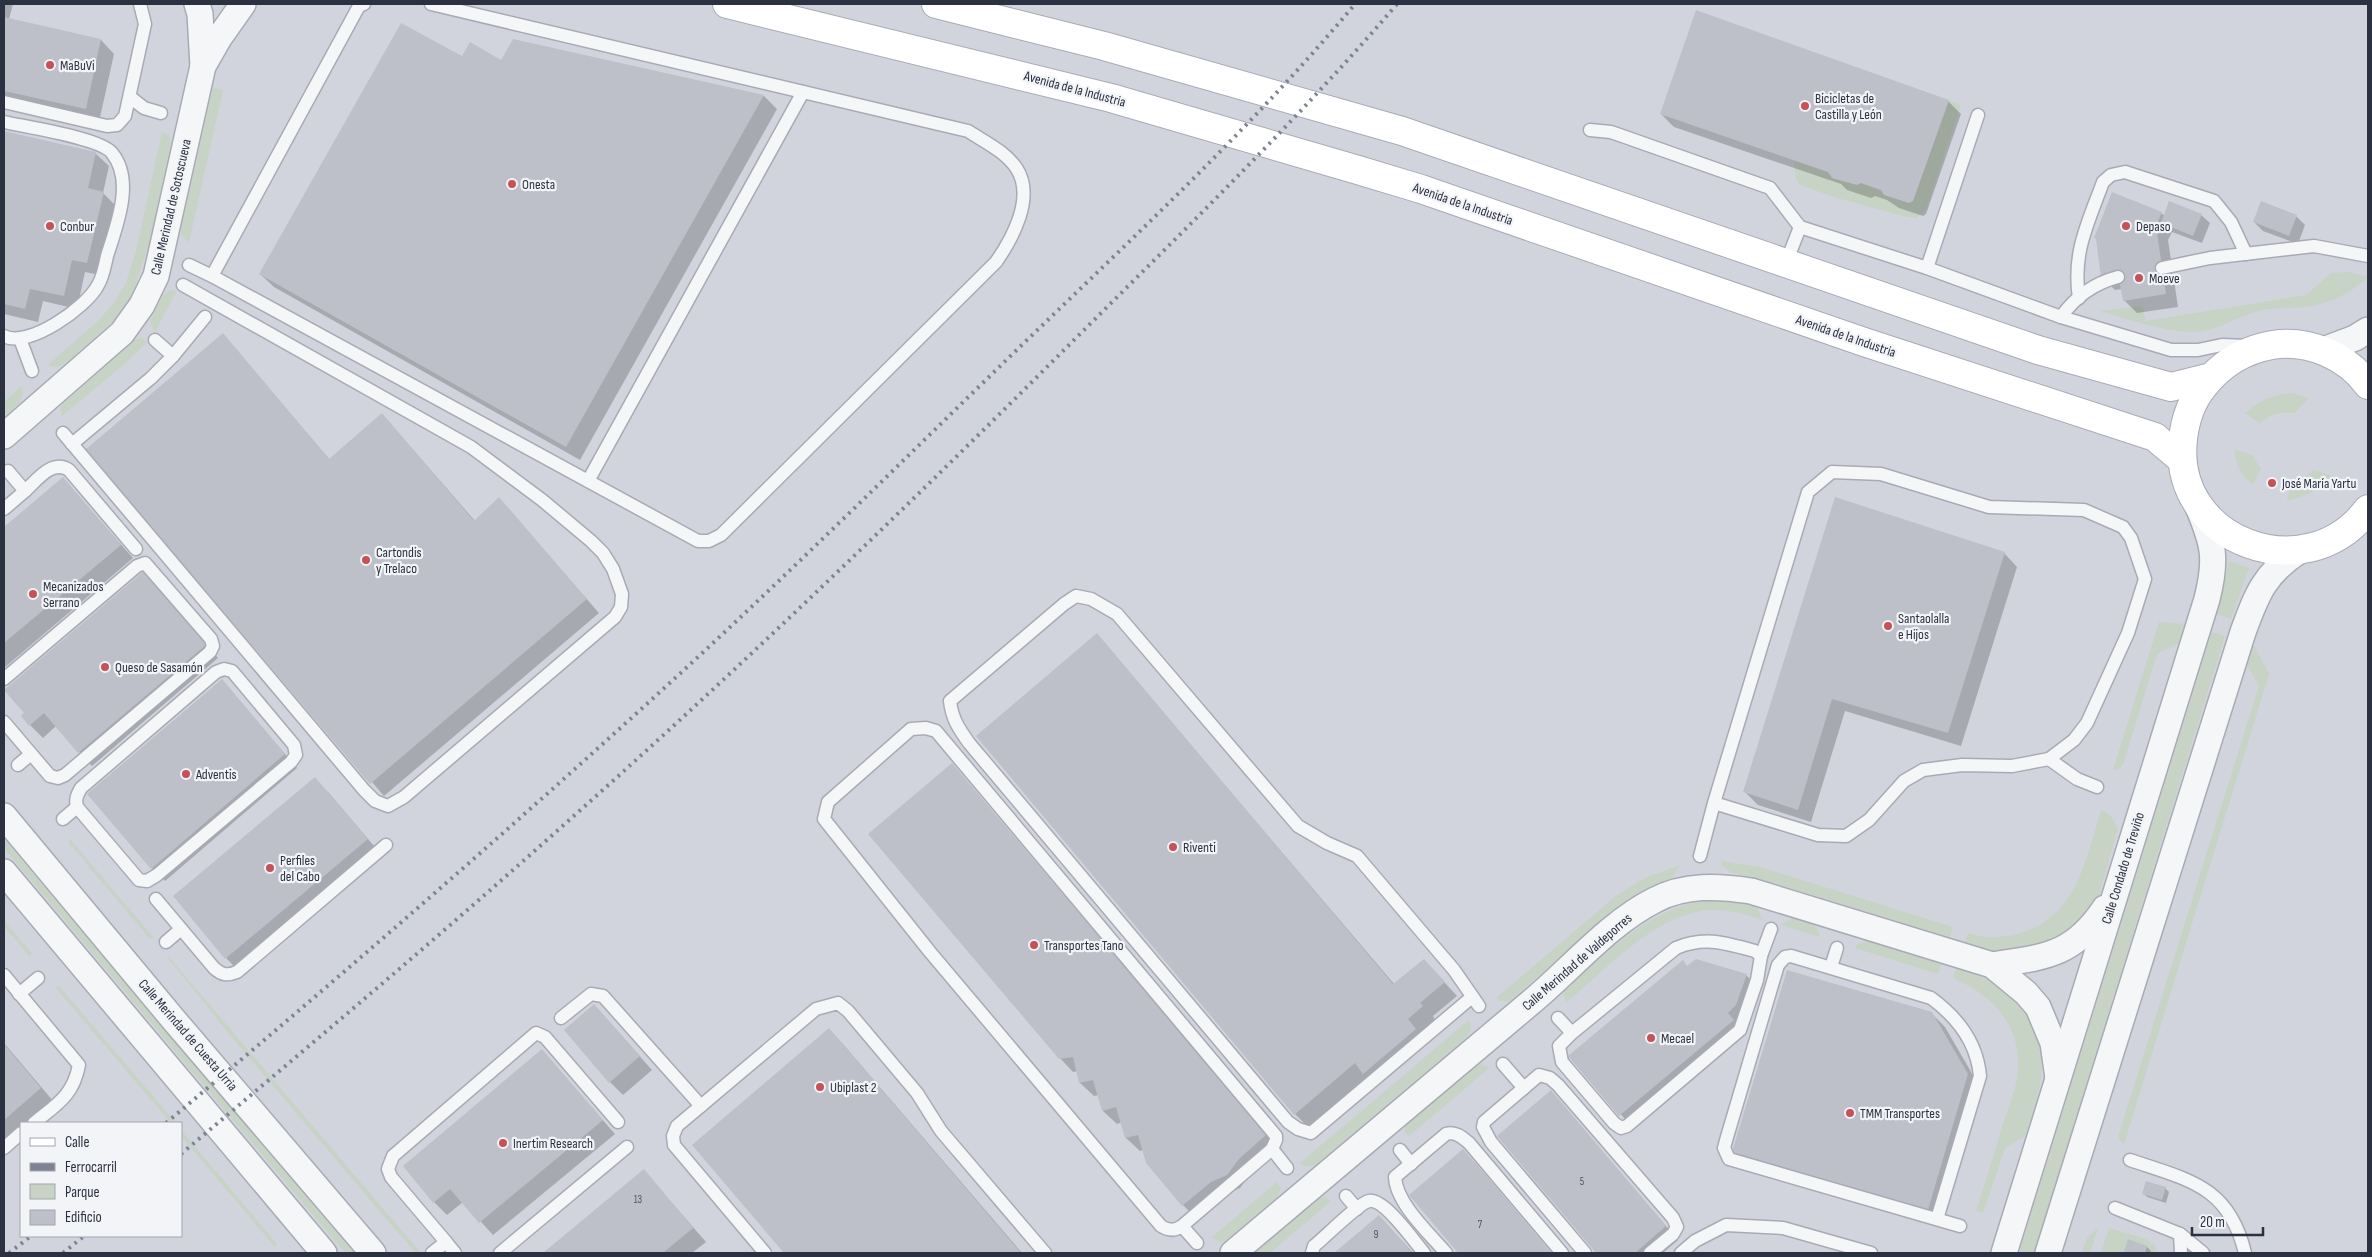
<svg xmlns="http://www.w3.org/2000/svg" width="2372" height="1257" font-family="'Sofia Sans Condensed',sans-serif">
  <style>
    .built { fill: #d1d4dc; fill-rule: evenodd }
    .green { fill: #c7d3c4 }
    .shadow { fill: #0003 }
    .building { fill: #bdc0c9 }
    .lines { fill: none; stroke-linecap: round; stroke-linejoin: round }
    .lane-casing { stroke: #a8abb4; stroke-width: 15 }
    .street-casing { stroke: #a8abb4; stroke-width: 28 }
    .secondary-casing { stroke: #a8abb4; stroke-width: 30 }
    .lane { stroke: #f5f6f8; stroke-width: 12 }
    .street { stroke: #f5f6f8; stroke-width: 25 }
    .secondary { stroke: #fff; stroke-width: 28 }
    .rail { stroke: #7d8393; stroke-width: 4; stroke-dasharray: 2.5 5; stroke-linecap: butt }
    .poi-dot { fill: #c65157; stroke: #f2f4f7; stroke-width: 2 }
    .labels { text-anchor: middle; dominant-baseline: central; stroke-width: 4.5; stroke-linejoin: round; paint-order: stroke }
    .number-label { font-size: 11px; fill: #505563 }
    .poi-label { font-size: 14px; fill: #2c3141; stroke: #f2f4f7; text-anchor: start }
    .street-label { font-size: 14px; fill: #2c3141; stroke: #f2f4f7 }
  </style>
  <rect width="100%" height="100%" fill="#e3e5ea"/>
  <!-- built -->
  <path class="built" d="M 4,4 L 2368,4 L 2368,1253 L 4,1253 ZM 21,1123 L 181,1123 L 181,1236 L 21,1236 Z"/>
  <!-- green -->
  <g class="green">
    <polygon points="213,88 223,90 189,242 182,236 181,230"/>
    <path d="M 1949,100 L 1961,105 L 1926,210 L 1916,218 L 1903,216 L 1830,196 L 1799,184 L 1796,179 L 1794,161 L 1828,172 L 1832,178 L 1857,185 L 1861,183 C 1879,189 1892,198 1909,203 L 1913,201 Z"/>
    <polygon points="162,132 169,135 171,143 148,247 133,293 112,322 67,362 58,367 48,365 99,320 114,303 126,283 136,251"/>
    <path d="M 2349,272 L 2368,277 C 2345,298 2324,306 2293,308 C 2281,308 2270,308 2258,311 C 2237,317 2215,332 2193,332 C 2161,331 2130,320 2100,311 L 2142,306 L 2146,321 L 2306,295 L 2331,273 Z"/>
    <polygon points="170,290 176,292 155,332 150,321 163,295"/>
    <polygon points="142,338 147,342 122,366 62,416 60,408 62,405 136,339"/>
    <path d="M 21,386 C 28,400 13,408 4,416 L 4,402 Z"/>
    <path d="M 2292,393 L 2309,398 L 2295,413 C 2280,411 2271,414 2259,423 L 2245,413 C 2260,400 2271,395 2292,393 Z"/>
    <path d="M 2234,449 L 2252,455 L 2261,469 L 2253,485 C 2240,474 2237,466 2234,449 Z"/>
    <path d="M 2314,470 L 2332,476 C 2318,491 2306,496 2287,501 L 2292,481 L 2304,479 Z"/>
    <polygon points="2229,561 2249,568 2231,619 2217,614"/>
    <polygon points="2159,622 2184,624 2179,643 2157,654 2123,765 2118,769 2113,770"/>
    <polygon points="2212,632 2225,636 2034,1253 2019,1253"/>
    <polygon points="2253,644 2269,674 2124,1144 2119,1138 2119,1134 2259,686 2247,664"/>
    <path d="M 2101,810 L 2111,816 L 2118,829 L 2097,901 L 2090,913 L 2056,942 L 2006,952 L 1992,951 L 1965,942 L 1968,933 C 1985,939 2004,938 2021,933 C 2077,916 2086,859 2101,810 Z"/>
    <polygon points="69,838 153,937 150,939 69,843"/>
    <polygon points="4,839 354,1253 346,1253 335,1241 4,848"/>
    <polygon points="1721,861 1760,867 1953,927 1950,937 1761,879 1732,873 1722,866"/>
    <polygon points="1680,865 1671,879 1646,890 1624,903 1509,1001 1500,1001 1496,998 1617,895 1645,878"/>
    <path d="M 1708,900 L 1732,901 L 1756,906 L 1762,918 L 1762,919 C 1746,915 1730,909 1713,910 C 1658,911 1608,968 1567,1002 L 1565,1000 L 1563,991 C 1606,954 1650,907 1708,900 Z"/>
    <path d="M 1792,918 C 1805,921 1818,922 1820,937 L 1781,925 Z"/>
    <polygon points="4,921 32,953 30,957 4,926"/>
    <polygon points="1868,941 1941,964 1938,974 1855,948 1858,944"/>
    <polygon points="167,957 169,957 420,1252 416,1253 400,1235 236,1042"/>
    <path d="M 1956,968 C 1972,974 1989,978 2003,988 C 2032,1008 2046,1049 2040,1084 C 2037,1101 2030,1119 2025,1136 L 2005,1148 L 1983,1213 L 1976,1211 C 1985,1183 1994,1155 2002,1127 C 2008,1109 2016,1090 2018,1072 C 2022,1025 1992,995 1953,978 Z"/>
    <polygon points="59,986 176,1123 171,1123 55,987"/>
    <polygon points="1469,1020 1471,1029 1466,1038 1316,1164 1309,1167 1299,1164"/>
    <polygon points="1481,1064 1489,1068 1409,1136 1405,1132 1405,1126 1476,1066"/>
    <polygon points="181,1130 277,1244 275,1247 181,1136"/>
    <polygon points="1277,1182 1281,1189 1277,1197 1227,1239 1221,1242 1211,1238"/>
    <polygon points="1324,1197 1331,1201 1270,1253 1254,1253 1317,1199"/>
    <polygon points="2098,1228 2090,1253 2082,1253 2087,1238"/>
    <polygon points="2109,1228 2146,1239 2155,1246 2157,1253 2101,1253"/>
  </g>
  <!-- shadow -->
  <g class="shadow">
    <polygon points="4,4 13,4 9,19 101,40 114,54 99,122 4,101"/>
    <polygon points="514,40 764,96 777,109 580,460 274,287 260,274 462,58 501,62"/>
    <polygon points="1948,101 1961,114 1926,214 1923,216 1899,208 1887,200 1875,196 1871,198 1847,190 1841,184 1674,127 1661,114"/>
    <polygon points="4,132 95,153 109,166 103,193 117,207 100,275 85,272 77,309 43,301 38,322 4,314"/>
    <polygon points="2161,213 2165,216 2201,215 2210,223 2202,243 2172,232 2168,240 2178,307 2137,313 2124,300 2122,289 2115,290 2102,277"/>
    <polygon points="2296,216 2305,225 2298,244 2263,231 2254,222"/>
    <polygon points="223,335 330,460 382,414 475,521 499,499 599,613 384,796 87,450"/>
    <polygon points="63,479 133,558 4,668 4,529"/>
    <polygon points="1835,499 2004,553 2017,567 1961,746 1845,711 1811,822 1758,805 1745,792"/>
    <polygon points="144,573 218,658 92,766 56,726 43,738 30,725"/>
    <polygon points="1097,635 1395,985 1424,960 1457,996 1433,1016 1435,1020 1420,1033 1424,1038 1373,1081 1368,1076 1308,1127 1295,1114"/>
    <polygon points="222,681 297,768 165,881 152,868"/>
    <polygon points="952,764 1279,1149 1252,1172 1240,1188 1224,1195 1196,1218 1183,1205 1143,1150 1140,1151 1126,1138 1122,1122 1117,1124 1103,1111 1099,1095 1094,1096 1080,1083 1078,1071 1073,1072 1060,1058"/>
    <polygon points="328,792 380,853 239,971 226,958"/>
    <polygon points="1688,967 1746,975 1759,988 1740,1027 1746,1034 1633,1128 1569,1056"/>
    <polygon points="594,1005 652,1070 623,1095 610,1082"/>
    <polygon points="1931,1013 1945,1027 1981,1089 1941,1222 1747,1165 1734,1152"/>
    <polygon points="829,1030 842,1043 1022,1253 786,1253 693,1145"/>
    <polygon points="4,1043 54,1102 28,1123 21,1123 21,1129 4,1144"/>
    <polygon points="542,1051 615,1134 493,1235 463,1202 447,1215 434,1202"/>
    <polygon points="1551,1092 1678,1240 1663,1253 1598,1253 1499,1136"/>
    <polygon points="1463,1151 1476,1164 1551,1253 1460,1253 1411,1195"/>
    <polygon points="644,1171 706,1242 692,1253 545,1253"/>
    <polygon points="2165,1188 2169,1192 2166,1203 2147,1197 2143,1193"/>
    <polygon points="1379,1216 1413,1253 1336,1253"/>
    <polygon points="2147,1247 2151,1251 2150,1253 2125,1252"/>
  </g>
  <!-- building -->
  <g class="building">
    <polygon points="1696,10 1949,100 1913,201 1909,203 1884,195 1881,190 1861,183 1857,185 1832,178 1828,172 1660,114"/>
    <polygon points="4,17 101,39 86,109 4,91"/>
    <polygon points="401,23 462,56 470,42 501,60 513,39 764,95 566,447 259,274"/>
    <polygon points="4,131 96,152 88,188 104,192 87,263 72,260 64,296 30,289 25,309 4,304"/>
    <polygon points="2112,192 2162,212 2156,226 2166,294 2123,301 2118,274 2101,278 2096,239 2094,238"/>
    <polygon points="2169,201 2202,214 2193,236 2161,223"/>
    <polygon points="2261,201 2297,215 2289,236 2253,222"/>
    <polygon points="223,333 329,459 382,413 474,521 499,497 587,599 370,784 85,450"/>
    <polygon points="63,477 121,545 4,643 4,527"/>
    <polygon points="1835,497 2005,552 1948,733 1832,699 1798,810 1743,792"/>
    <polygon points="144,571 206,645 78,753 44,713 29,726 21,716 24,713 4,690"/>
    <polygon points="1097,633 1393,984 1424,959 1445,982 1420,1003 1423,1006 1408,1019 1416,1029 1363,1074 1355,1063 1294,1115 976,736"/>
    <polygon points="222,679 285,754 151,869 87,794"/>
    <polygon points="952,763 1266,1135 1239,1159 1227,1175 1211,1182 1182,1206 1146,1163 1138,1135 1125,1138 1116,1107 1102,1111 1093,1080 1079,1083 1073,1057 1059,1059 868,834"/>
    <polygon points="315,777 368,839 225,959 173,896"/>
    <polygon points="1696,959 1747,974 1736,1005 1728,1013 1734,1020 1619,1116 1568,1056 1683,960 1687,966"/>
    <polygon points="1787,970 1932,1012 1968,1074 1928,1210 1732,1152"/>
    <polygon points="594,1004 640,1056 609,1083 564,1030"/>
    <polygon points="829,1028 1021,1253 784,1253 692,1145"/>
    <polygon points="4,1044 41,1088 4,1120"/>
    <polygon points="542,1049 603,1120 479,1223 450,1189 433,1203 403,1166"/>
    <polygon points="1551,1090 1666,1226 1635,1253 1596,1253 1497,1136"/>
    <polygon points="1463,1149 1551,1253 1458,1253 1409,1195"/>
    <polygon points="644,1169 693,1228 663,1253 543,1253"/>
    <polygon points="2146,1181 2166,1187 2162,1200 2142,1194"/>
    <polygon points="1379,1215 1412,1253 1334,1253"/>
    <polygon points="2128,1239 2147,1246 2145,1253 2124,1252"/>
  </g>
  <g class="lines">
    <!-- lane casing -->
    <g class="lane-casing">
      <g id="lane">
        <path d="M 364,4 L 359,6 L 212,276 L 698,541 L 709,541 L 721,535 L 996,262 C 1012,239 1035,198 1017,169 C 1006,152 985,142 968,131 L 431,4"/>
        <polyline points="130,97 144,108 161,113"/>
        <polyline points="4,102 107,126 117,125 125,116 145,24 140,4"/>
        <path d="M 4,122 C 26,127 100,138 112,153 C 135,181 116,227 107,256 C 105,265 103,277 98,285 C 87,307 28,349 4,336"/>
        <polyline points="1590,130 1611,132 1770,188 1800,227 1927,268 2061,317 2171,350 2198,350 2222,345 2246,346"/>
        <polyline points="1786,263 1800,227"/>
        <polyline points="189,265 212,276"/>
        <polyline points="1927,268 1978,115"/>
        <polyline points="2162,268 2210,258 2314,246 2368,256"/>
        <path d="M 2079,298 C 2072,253 2088,223 2103,182 L 2111,175 L 2125,172 L 2214,201 L 2231,222 L 2246,254"/>
        <path d="M 2061,317 C 2075,297 2095,283 2118,277"/>
        <polyline points="20,339 32,371"/>
        <polyline points="155,340 173,356"/>
        <polyline points="63,433 364,790 375,801 388,806 404,797 615,617 621,607 622,594 613,569 603,553 591,541 542,500 471,447 183,285"/>
        <polyline points="72,444 151,378 173,356 205,317"/>
        <path d="M 8,471 L 25,491 C 37,480 52,459 69,470 L 136,549"/>
        <polyline points="588,481 803,92"/>
        <polyline points="4,509 25,491"/>
        <path d="M 224,669 L 232,671 L 294,745 L 296,755 L 291,762 L 157,875 L 147,881 L 139,880 L 77,807 C 75,799 77,795 81,788 L 216,672 Z"/>
        <polyline points="4,679 137,566 145,563 211,639 213,646 210,652 65,775 58,778 50,776 4,722"/>
        <polyline points="2049,759 2077,779 2097,787"/>
        <polyline points="18,765 31,754"/>
        <polyline points="63,819 77,807"/>
        <polyline points="1700,856 1714,803 1808,492 1832,472 1881,474 1989,507 2084,510 2123,527 2131,538 2145,579 2128,633 2087,723 2074,740 2049,759 2012,766 1962,765 1923,770 1904,781 1869,820 1846,836 1818,835 1714,803"/>
        <path d="M 156,899 L 214,968 C 222,975 227,976 237,972 L 386,845"/>
        <polyline points="166,942 181,929"/>
        <polyline points="1761,956 1771,929"/>
        <polyline points="1831,967 1837,948"/>
        <path d="M 4,975 L 79,1065 C 73,1096 57,1104 34,1123"/>
        <polyline points="19,994 38,978"/>
        <path d="M 1472,997 L 1311,1133 L 1298,1129 L 1288,1122 L 969,743 C 959,729 952,719 950,701 L 1064,604 L 1076,596 L 1091,599 L 1117,614 L 1298,826 L 1327,843 L 1357,856 L 1454,970 L 1479,1006"/>
        <polyline points="561,1018 591,994 603,996 701,1106"/>
        <path d="M 1558,1018 L 1572,1033 L 1559,1046 L 1562,1062 L 1614,1123 L 1621,1128 L 1627,1126 L 1740,1030 L 1757,980 L 1761,956 L 1755,951 C 1725,943 1705,936 1676,948 L 1572,1033"/>
        <polyline points="1503,1064 1524,1088"/>
        <polyline points="4,1148 21,1133"/>
        <polyline points="1272,1149 1287,1168"/>
        <polyline points="1400,1150 1411,1164"/>
        <path d="M 2130,1160 C 2189,1180 2229,1186 2245,1253"/>
        <polyline points="1346,1196 1357,1209"/>
        <polyline points="2115,1208 2180,1234 2181,1253"/>
        <path d="M 1937,1219 L 1980,1076 C 1977,1043 1957,1017 1931,998 L 1791,956 L 1785,957 L 1778,965 L 1727,1137 L 1724,1148 L 1729,1159 L 1960,1226"/>
        <path d="M 1182,1226 L 1272,1149 L 1276,1140 L 1276,1136 L 936,731 L 926,728 L 911,729 L 828,802 L 824,819 L 930,952 L 1161,1226 C 1169,1231 1175,1231 1182,1226 L 1197,1243"/>
        <polyline points="2180,1234 2203,1253"/>
        <polyline points="446,1242 455,1253"/>
        <polyline points="432,1253 446,1242 391,1177 388,1169 393,1156 536,1033 545,1037 618,1122"/>
        <polyline points="500,1253 627,1147"/>
        <polyline points="765,1253 674,1145 673,1136 677,1126 816,1009 838,1003 848,1011 917,1093 941,1131 1045,1253"/>
        <path d="M 1312,1253 L 1314,1246 C 1324,1238 1359,1203 1369,1201 C 1384,1198 1414,1241 1424,1253"/>
        <path d="M 1446,1253 C 1429,1233 1396,1203 1395,1177 L 1446,1134 C 1455,1131 1462,1137 1469,1143 L 1562,1253"/>
        <polyline points="1585,1253 1491,1142 1483,1127 1484,1122 1539,1075 1550,1078 1558,1085 1673,1218 1677,1227 1673,1234 1650,1253"/>
        <polyline points="1681,1253 1695,1241 1726,1225 1783,1228 1871,1253"/>
      </g>
    </g>
    <!-- street casing -->
    <g class="street-casing">
      <g id="street">
        <polyline points="197,4 200,14 203,66"/>
        <polyline points="2323,350 2355,338 2368,330"/>
        <polyline points="4,436 122,333 142,305 156,276 203,66 219,38 243,4"/>
        <polyline points="4,816 173,1019 373,1253"/>
        <polyline points="4,872 324,1253"/>
        <path d="M 1992,965 C 2045,957 2073,956 2105,908"/>
        <path d="M 1233,1253 C 1332,1170 1431,1086 1530,1003 C 1570,970 1609,923 1655,900 C 1685,884 1719,886 1751,891 L 1992,965 L 2026,993 L 2038,1007 L 2053,1043 L 2058,1078"/>
        <path d="M 2004,1253 L 2207,599 C 2217,559 2214,545 2198,507"/>
        <path d="M 2048,1253 L 2243,632 C 2257,594 2264,574 2299,551"/>
      </g>
    </g>
    <!-- secondary casing -->
    <g class="secondary-casing">
      <g id="secondary">
        <polyline points="727,4 1111,98 1358,170 1421,189 1864,342 2155,437 2181,459"/>
        <polyline points="936,4 1104,46 1402,131 2038,350 2171,387 2211,377"/>
        <path d="M 2368,385 C 2347,356 2308,339 2272,345 C 2244,350 2220,365 2203,387 C 2191,402 2185,421 2183,439 C 2171,541 2306,592 2368,509"/>
      </g>
    </g>
    <!-- lane -->
    <use href="#lane" class="lane"/>
    <!-- street -->
    <use href="#street" class="street"/>
    <!-- secondary -->
    <use href="#secondary" class="secondary"/>
    <!-- rail -->
    <g class="rail">
      <path d="M 166,1123 C 334,982 499,839 661,691 C 774,588 883,480 993,373 C 1115,254 1245,136 1355,4"/>
      <path d="M 181,1154 C 308,1047 434,941 558,830 C 734,674 904,510 1070,344 C 1181,233 1295,123 1397,4"/>
      <polyline points="9,1253 31,1236"/>
      <polyline points="63,1253 84,1236"/>
    </g>
  </g>
  <!-- markers -->
  <g class="poi-dot">
    <circle cx="50" cy="65" r="5"/>
    <circle cx="1805" cy="106" r="5"/>
    <circle cx="512" cy="184" r="5"/>
    <circle cx="50" cy="226" r="5"/>
    <circle cx="2126" cy="226" r="5"/>
    <circle cx="2139" cy="278" r="5"/>
    <circle cx="2272" cy="483" r="5"/>
    <circle cx="366" cy="560" r="5"/>
    <circle cx="33" cy="594" r="5"/>
    <circle cx="1888" cy="626" r="5"/>
    <circle cx="105" cy="667" r="5"/>
    <circle cx="186" cy="774" r="5"/>
    <circle cx="1173" cy="847" r="5"/>
    <circle cx="270" cy="868" r="5"/>
    <circle cx="1034" cy="945" r="5"/>
    <circle cx="1651" cy="1038" r="5"/>
    <circle cx="820" cy="1087" r="5"/>
    <circle cx="1850" cy="1113" r="5"/>
    <circle cx="503" cy="1143" r="5"/>
  </g>
  <g class="labels">
    <!-- number labels -->
    <g class="number-label">
      <text x="1582" y="1181">5</text>
      <text x="638" y="1199">13</text>
      <text x="1480" y="1224">7</text>
      <text x="1376" y="1234">9</text>
    </g>
    <!-- poi labels -->
    <g class="poi-label">
      <text x="60" y="65">MaBuVi</text>
      <text x="1815" y="98">Bicicletas de<tspan x="1815" dy="16">Castilla y León</tspan></text>
      <text x="522" y="184">Onesta</text>
      <text x="60" y="226">Conbur</text>
      <text x="2136" y="226">Depaso</text>
      <text x="2149" y="278">Moeve</text>
      <text x="2282" y="483">José María Yartu</text>
      <text x="376" y="552">Cartondis<tspan x="376" dy="16">y Trelaco</tspan></text>
      <text x="43" y="586">Mecanizados<tspan x="43" dy="16">Serrano</tspan></text>
      <text x="1898" y="618">Santaolalla<tspan x="1898" dy="16">e Hijos</tspan></text>
      <text x="115" y="667">Queso de Sasamón</text>
      <text x="196" y="774">Adventis</text>
      <text x="1183" y="847">Riventi</text>
      <text x="280" y="860">Perfiles<tspan x="280" dy="16">del Cabo</tspan></text>
      <text x="1044" y="945">Transportes Tano</text>
      <text x="1661" y="1038">Mecael</text>
      <text x="830" y="1087">Ubiplast 2</text>
      <text x="1860" y="1113">TMM Transportes</text>
      <text x="513" y="1143">Inertim Research</text>
    </g>
    <!-- street labels -->
    <g class="street-label">
      <text transform="translate(1075 89) rotate(15)">Avenida de la Industria</text>
      <text transform="translate(1463 204) rotate(19)">Avenida de la Industria</text>
      <text transform="translate(171 207) rotate(-77)">Calle Merindad de Sotoscueva</text>
      <text transform="translate(1846 336) rotate(19)">Avenida de la Industria</text>
      <text transform="translate(2123 868) rotate(-73)">Calle Condado de Treviño</text>
      <text transform="translate(1577 962) rotate(-41)">Calle Merindad de Valdeporres</text>
      <text transform="translate(188 1035) rotate(49)">Calle Merindad de Cuesta Urria</text>
    </g>
  </g>
  <!-- border -->
  <rect width="2372" height="1257" fill="none" stroke="#2c3141" stroke-width="10"/>
  <!-- legend -->
  <rect x="20" y="1122" width="162" height="115" fill="#f2f4f7" stroke="#a3a6ae"/>
  <rect x="30" y="1138" width="25" height="8" fill="#ffffff" stroke="#a3a6ae"/>
  <text x="65" y="1147" font-size="15" fill="#2c3141">Calle</text>
  <rect x="30" y="1163" width="25" height="8" fill="#7d8393" stroke="#a3a6ae"/>
  <text x="65" y="1172" font-size="15" fill="#2c3141">Ferrocarril</text>
  <rect x="30" y="1184" width="25" height="15" fill="#c7d3c4" stroke="#a3a6ae"/>
  <text x="65" y="1197" font-size="15" fill="#2c3141">Parque</text>
  <rect x="30" y="1210" width="25" height="15" fill="#bdc0c9" stroke="#a3a6ae"/>
  <text x="65" y="1222" font-size="15" fill="#2c3141">Edificio</text>
  <!-- scale -->
  <path d="M2192 1227v8h71v-8" fill="none" stroke="#2c3141" stroke-width="2.5"/>
  <text x="2200" y="1227" font-size="15" fill="#2c3141" stroke="#f2f4f7" stroke-width="4" paint-order="stroke">20 m</text>
</svg>
